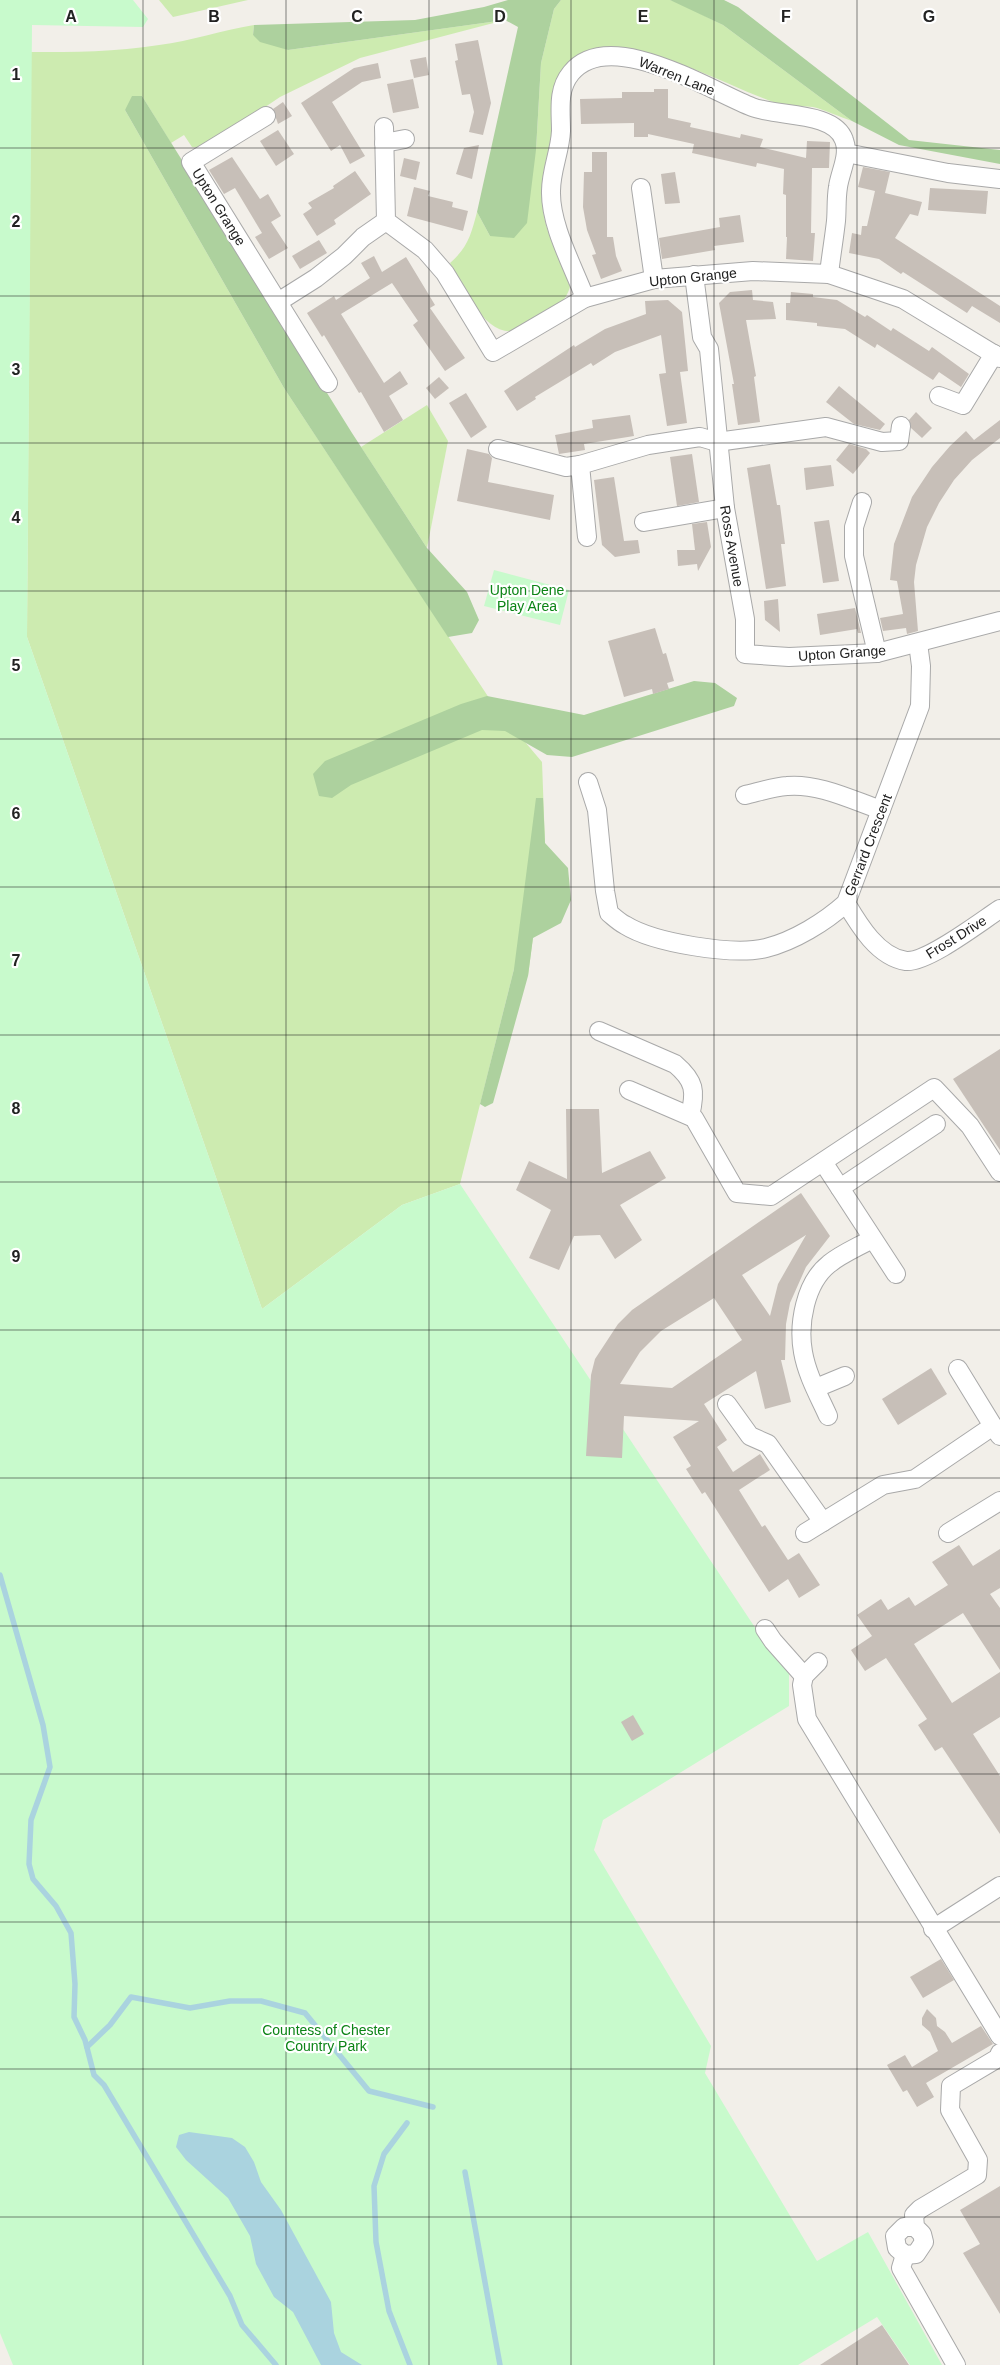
<svg xmlns="http://www.w3.org/2000/svg" width="1000" height="2365" font-family="Arial,sans-serif">
  <style>
    .grass { fill: #cdebb0 }
    .forest { fill: #add19e }
    .park { fill: #c8facc }
    .water { fill: #aad3df }
    .lines { fill: none; stroke-linecap: round; stroke-linejoin: round }
    .stream { stroke: #aad3df; stroke-width: 5.5 }
    .building { fill: #c7bfb8; fill-rule: evenodd }
    .minor-casing { stroke: #a9a9a9; stroke-width: 20 }
    .minor { stroke: #fff; stroke-width: 18 }
    .grid { fill: none; stroke: #222; stroke-width: 1; stroke-opacity: 0.55 }
    .labels { text-anchor: middle; dominant-baseline: central; stroke-width: 4.5; stroke-linejoin: round; paint-order: stroke }
    .street-label { font-size: 14px; fill: #222; stroke: #fff }
    .park-label { font-size: 14px; fill: #0c8416; stroke: #fff }
    .grid-label { font-size: 16px; text-anchor: middle; font-weight: bold; fill: #222; stroke: #fff; stroke-width: 4.5; stroke-linejoin: round; paint-order: stroke }
  </style>
  <rect width="100%" height="100%" fill="#f2efe9"/>
  <!-- grass -->
  <g class="grass">
    <polygon points="159,0 248,0 173,17"/>
    <path d="M 561,0 L 670,0 L 677,2 L 723,25 L 852,121 C 839,117 826,110 813,107 C 802,105 790,108 779,104 C 735,90 630,31 586,51 C 577,55 568,63 564,72 C 557,86 555,118 552,135 C 546,162 539,180 543,209 C 546,237 562,260 570,287 C 565,304 553,309 538,318 C 532,322 525,328 519,330 C 485,341 464,286 450,263 C 468,247 471,235 477,212 L 490,236 L 536,150 L 541,63 L 554,9 Z"/>
    <path d="M 505,20 L 360,58 L 280,97 L 204,148 L 192,147 L 184,135 L 171,143 L 142,96 L 125,110 L 284,388 L 493,704 L 542,762 L 545,843 L 528,976 L 514,969 L 460,1184 L 402,1205 L 262,1309 L 27,637 L 31,52 C 74,52 116,52 159,45 C 191,41 222,30 254,25 L 253,35 L 288,50 Z"/>
    <polygon points="427,405 448,441 427,548 361,447"/>
  </g>
  <!-- forest -->
  <g class="forest">
    <polygon points="508,0 561,0 554,9 541,63 536,150 527,223 514,238 490,236 477,212 518,27 505,20 288,50 260,42 253,35 254,25 415,20 484,7"/>
    <polygon points="670,0 724,0 738,7 909,140 1000,150 1000,164 899,145 852,121 723,25"/>
    <polygon points="132,96 142,96 352,433 427,548 467,592 479,620 472,633 448,637 284,388 125,110"/>
    <polygon points="694,681 715,683 737,698 734,706 572,757 547,755 505,731 482,730 351,785 332,798 319,796 313,774 325,761 461,704 487,696 584,715"/>
    <polygon points="536,798 543,798 545,843 568,868 571,900 561,923 533,938 528,976 493,1103 485,1107 480,1104 514,969"/>
  </g>
  <!-- park -->
  <g class="park">
    <polygon points="0,0 133,0 148,19 143,27 32,25 27,637 262,1309 402,1205 460,1184 776,1659 789,1671 789,1706 603,1820 594,1850 711,2046 705,2073 817,2261 868,2232 942,2365 910,2365 877,2317 798,2365 13,2365 0,2333"/>
    <polygon points="494,570 569,590 560,625 484,606"/>
  </g>
  <!-- water -->
  <polygon class="water" points="189,2132 232,2138 245,2147 254,2162 261,2182 281,2210 331,2302 334,2333 341,2352 362,2365 321,2365 293,2312 274,2297 256,2264 250,2236 228,2198 186,2160 176,2147 179,2135"/>
  <g class="lines">
    <!-- stream -->
    <g class="stream">
      <polyline points="0,1575 43,1725 50,1767 31,1820 29,1864 33,1879 56,1906 71,1933 75,1984 74,2017 85,2040 94,2075 104,2085 230,2296 242,2325 276,2365"/>
      <polyline points="87,2047 110,2025 131,1997 190,2008 230,2001 261,2001 305,2013 369,2091 433,2107"/>
      <polyline points="407,2123 384,2154 374,2186 376,2242 389,2311 410,2365"/>
      <polyline points="465,2172 500,2365"/>
    </g>
  </g>
  <!-- building -->
  <g class="building">
    <polygon points="478,40 491,103 483,135 469,132 474,112 470,94 462,95 455,61 458,60 455,44"/>
    <polygon points="426,57 429,75 414,78 410,60"/>
    <polygon points="378,63 381,78 362,82 332,102 365,156 350,164 340,145 331,151 301,103 354,68"/>
    <polygon points="413,79 419,108 393,113 387,84"/>
    <polygon points="654,89 668,89 668,118 691,123 690,127 740,138 741,134 763,139 760,147 806,158 807,141 830,142 829,168 812,168 811,233 815,233 813,261 786,259 787,237 786,237 786,195 783,194 784,169 757,163 756,167 692,153 694,144 648,134 648,137 634,137 634,123 581,124 580,99 622,98 622,92 654,92"/>
    <polygon points="283,102 292,116 278,124 273,109"/>
    <polygon points="278,130 294,154 276,166 260,141"/>
    <polygon points="479,145 472,179 456,174 464,148"/>
    <polygon points="592,152 607,152 607,237 613,237 616,256 622,271 601,279 592,255 596,254 587,230 583,207 584,172 592,172"/>
    <polygon points="232,157 260,199 268,194 281,216 271,222 288,248 269,259 255,237 262,233 235,188 224,194 209,170"/>
    <polygon points="404,158 420,162 416,180 400,176"/>
    <polygon points="863,167 890,172 885,193 922,202 918,216 910,214 895,238 1000,306 1000,323 972,306 967,313 903,272 901,274 879,259 849,253 852,233 861,235 862,226 867,226 875,191 858,187"/>
    <polygon points="355,171 371,194 334,220 336,224 317,236 303,214 312,208 308,203 334,188 333,186"/>
    <polygon points="675,172 680,203 665,204 661,174"/>
    <polygon points="414,187 430,191 428,196 453,202 452,207 468,211 463,231 407,216"/>
    <polygon points="930,188 988,191 986,214 928,210"/>
    <polygon points="740,215 744,242 714,246 715,250 662,259 659,238 720,227 719,218"/>
    <polygon points="319,240 327,253 300,269 292,256"/>
    <polygon points="374,256 382,272 406,257 435,305 430,308 465,358 445,371 413,325 418,321 392,283 341,314 384,383 400,371 408,384 389,396 403,420 384,432 361,392 359,393 324,335 322,337 307,313 334,296 336,300 370,278 361,263"/>
    <polygon points="752,290 753,300 773,302 776,319 746,320 756,376 754,377 760,422 738,425 732,384 734,384 719,303 730,292"/>
    <polygon points="791,292 813,294 813,297 837,300 865,317 867,315 891,331 893,328 929,351 932,347 969,374 961,387 939,372 933,380 877,344 875,348 845,329 817,326 817,323 786,320 786,303 790,303"/>
    <polygon points="668,300 682,312 688,371 680,372 687,423 667,426 659,374 666,373 661,335 615,352 593,366 591,363 535,397 536,399 517,411 504,391 574,345 575,347 605,329 646,314 645,301"/>
    <polygon points="439,377 449,388 435,399 426,388"/>
    <polygon points="839,386 885,424 880,430 854,424 826,402"/>
    <polygon points="466,393 487,427 471,438 449,403"/>
    <polygon points="916,412 932,428 922,438 911,428 909,420"/>
    <polygon points="630,415 634,436 584,444 585,450 559,454 555,435 593,428 592,420"/>
    <polygon points="1000,420 1000,438 972,460 954,480 939,503 927,527 916,565 914,582 918,631 907,634 906,628 883,631 880,618 903,614 897,581 890,580 894,544 912,497 932,467 950,446 966,431 974,440"/>
    <polygon points="849,444 866,449 870,453 853,474 836,460"/>
    <polygon points="467,449 489,454 492,458 488,482 554,495 550,520 457,501"/>
    <polygon points="692,454 699,502 677,506 670,457"/>
    <polygon points="770,464 777,505 780,505 785,544 781,544 786,586 766,589 747,468"/>
    <polygon points="831,465 834,486 806,490 804,468"/>
    <polygon points="614,477 624,541 638,540 640,553 615,557 602,545 594,480"/>
    <polygon points="829,520 839,581 823,583 814,522"/>
    <polygon points="707,522 711,547 698,571 697,564 678,566 677,550 695,550 692,524"/>
    <polygon points="778,599 780,632 765,620 764,601"/>
    <polygon points="855,608 861,633 858,633 857,629 820,635 817,614"/>
    <polygon points="655,628 663,654 666,653 674,681 667,683 669,689 653,694 652,689 624,697 608,641"/>
    <polygon points="1000,1049 1000,1150 953,1079"/>
    <polygon points="566,1109 599,1109 602,1173 650,1151 666,1178 620,1205 642,1240 615,1259 600,1235 574,1236 559,1270 529,1258 551,1210 516,1190 529,1161 567,1179"/>
    <path d="M 801,1193 L 830,1236 L 806,1267 L 790,1303 L 786,1324 L 785,1360 L 781,1360 L 791,1402 L 765,1409 L 756,1371 L 704,1404 L 727,1440 L 717,1447 L 733,1472 L 760,1454 L 770,1470 L 739,1490 L 762,1527 L 765,1525 L 788,1560 L 799,1553 L 820,1585 L 799,1598 L 788,1579 L 769,1592 L 705,1492 L 702,1494 L 686,1469 L 691,1466 L 673,1437 L 699,1421 L 624,1416 L 622,1458 L 586,1456 L 591,1375 L 595,1359 L 618,1324 L 632,1310 ZM 806,1235 L 778,1284 L 770,1316 L 742,1275 ZM 714,1298 L 742,1340 L 672,1388 L 620,1384 L 640,1352 L 661,1331 Z"/>
    <polygon points="931,1368 947,1394 898,1425 882,1399"/>
    <polygon points="959,1545 973,1566 1000,1549 1000,1588 990,1594 1000,1608 1000,1670 963,1613 914,1644 952,1703 1000,1672 1000,1717 973,1734 1000,1776 1000,1834 942,1747 935,1751 918,1725 927,1719 886,1658 865,1671 851,1650 872,1636 857,1615 881,1599 888,1610 909,1597 915,1606 948,1585 932,1562"/>
    <polygon points="633,1715 644,1734 632,1741 621,1722"/>
    <polygon points="941,1959 954,1980 923,1998 910,1977"/>
    <polygon points="927,2009 936,2018 937,2026 945,2032 952,2043 981,2026 993,2044 926,2083 934,2097 917,2107 907,2090 903,2092 887,2065 905,2055 912,2067 938,2051 930,2032 922,2025 922,2018"/>
    <polygon points="1000,2186 1000,2314 963,2253 980,2244 960,2210"/>
    <polygon points="882,2325 909,2365 820,2365"/>
  </g>
  <g class="lines">
    <!-- minor casing -->
    <g class="minor-casing">
      <g id="minor">
        <polyline points="266,116 191,162 328,383"/>
        <polyline points="384,127 386,221 425,250 445,273 493,352 585,298 654,279 753,271 829,274 903,299 1000,358"/>
        <polyline points="384,143 405,139"/>
        <polyline points="846,153 948,173 1000,179"/>
        <polyline points="641,188 654,279"/>
        <polyline points="694,275 702,337 709,349 725,508 745,619 745,654 789,657 877,653 1000,621"/>
        <path d="M 585,298 C 573,266 550,225 551,191 C 551,170 560,152 561,131 C 561,111 557,90 571,73 C 609,26 709,90 752,107 C 777,117 834,111 844,140 C 850,155 840,172 838,187 C 836,199 837,210 836,221 C 834,239 831,256 829,274"/>
        <polyline points="278,302 316,278 344,256 363,237 386,221"/>
        <polyline points="939,396 963,405 994,354"/>
        <polyline points="498,449 566,467 580,465"/>
        <polyline points="862,502 854,527 854,556 877,653"/>
        <polyline points="644,522 725,508"/>
        <polyline points="587,537 580,465 648,445 700,437 717,442 826,427 882,442 899,441 901,426"/>
        <path d="M 588,782 L 597,810 L 605,891 L 609,913 C 614,917 619,922 625,925 C 654,943 733,956 766,948 C 794,941 825,922 846,903 L 920,706 L 921,666 L 918,643"/>
        <path d="M 745,795 C 758,792 773,787 787,786 C 818,783 852,800 881,810"/>
        <path d="M 846,903 C 859,925 878,957 906,961 C 927,963 980,922 1000,909"/>
        <path d="M 599,1031 L 675,1064 C 695,1081 696,1091 690,1116"/>
        <polyline points="629,1090 694,1118 737,1193 771,1196 934,1088 970,1126 1000,1172"/>
        <polyline points="823,1162 896,1274"/>
        <polyline points="840,1188 936,1124"/>
        <polyline points="958,1369 993,1426"/>
        <polyline points="816,1388 845,1376"/>
        <polyline points="727,1404 750,1436 768,1444 823,1522"/>
        <path d="M 828,1416 C 819,1396 807,1375 803,1352 C 798,1324 805,1283 829,1264 C 841,1254 858,1247 872,1239"/>
        <polyline points="805,1533 883,1485 915,1479 993,1426 1000,1436"/>
        <polyline points="948,1533 1000,1501"/>
        <polyline points="765,1629 773,1641 804,1676"/>
        <polyline points="818,1662 804,1676 802,1685 807,1719 1000,2036"/>
        <polyline points="933,1929 1000,1886"/>
        <polyline points="915,2227 904,2227 895,2236 897,2248 905,2255 916,2254 924,2242 922,2234 915,2227 914,2215 920,2209 977,2175 978,2160 950,2110 951,2086 998,2058 1000,2053"/>
        <polyline points="905,2255 901,2268 956,2365"/>
      </g>
    </g>
    <!-- minor -->
    <use href="#minor" class="minor"/>
  </g>
  <!-- grid -->
  <path class="grid" d="M 143,0 L 143,2365M 286,0 L 286,2365M 429,0 L 429,2365M 571,0 L 571,2365M 714,0 L 714,2365M 857,0 L 857,2365M 0,148 L 1000,148M 0,296 L 1000,296M 0,443 L 1000,443M 0,591 L 1000,591M 0,739 L 1000,739M 0,887 L 1000,887M 0,1035 L 1000,1035M 0,1182 L 1000,1182M 0,1330 L 1000,1330M 0,1478 L 1000,1478M 0,1626 L 1000,1626M 0,1774 L 1000,1774M 0,1922 L 1000,1922M 0,2069 L 1000,2069M 0,2217 L 1000,2217"/>
  <g class="labels">
    <!-- street labels -->
    <g class="street-label">
      <text transform="translate(677 76) rotate(22)">Warren Lane</text>
      <text transform="translate(219 207) rotate(58)">Upton Grange</text>
      <text transform="translate(693 277) rotate(-6)">Upton Grange</text>
      <text transform="translate(732 546) rotate(80)">Ross Avenue</text>
      <text transform="translate(842 653) rotate(-4)">Upton Grange</text>
      <text transform="translate(868 845) rotate(-69)">Gerrard Crescent</text>
      <text transform="translate(956 937) rotate(-32)">Frost Drive</text>
    </g>
    <!-- park labels -->
    <g class="park-label">
      <text x="527" y="590">Upton Dene<tspan x="527" dy="16">Play Area</tspan></text>
      <text x="326" y="2030">Countess of Chester<tspan x="326" dy="16">Country Park</tspan></text>
    </g>
  </g>
  <g class="grid-label">
    <text x="71" y="22">A</text>
    <text x="214" y="22">B</text>
    <text x="357" y="22">C</text>
    <text x="500" y="22">D</text>
    <text x="643" y="22">E</text>
    <text x="786" y="22">F</text>
    <text x="929" y="22">G</text>
    <text x="16" y="80">1</text>
    <text x="16" y="227">2</text>
    <text x="16" y="375">3</text>
    <text x="16" y="523">4</text>
    <text x="16" y="671">5</text>
    <text x="16" y="819">6</text>
    <text x="16" y="966">7</text>
    <text x="16" y="1114">8</text>
    <text x="16" y="1262">9</text>
  </g>
</svg>
